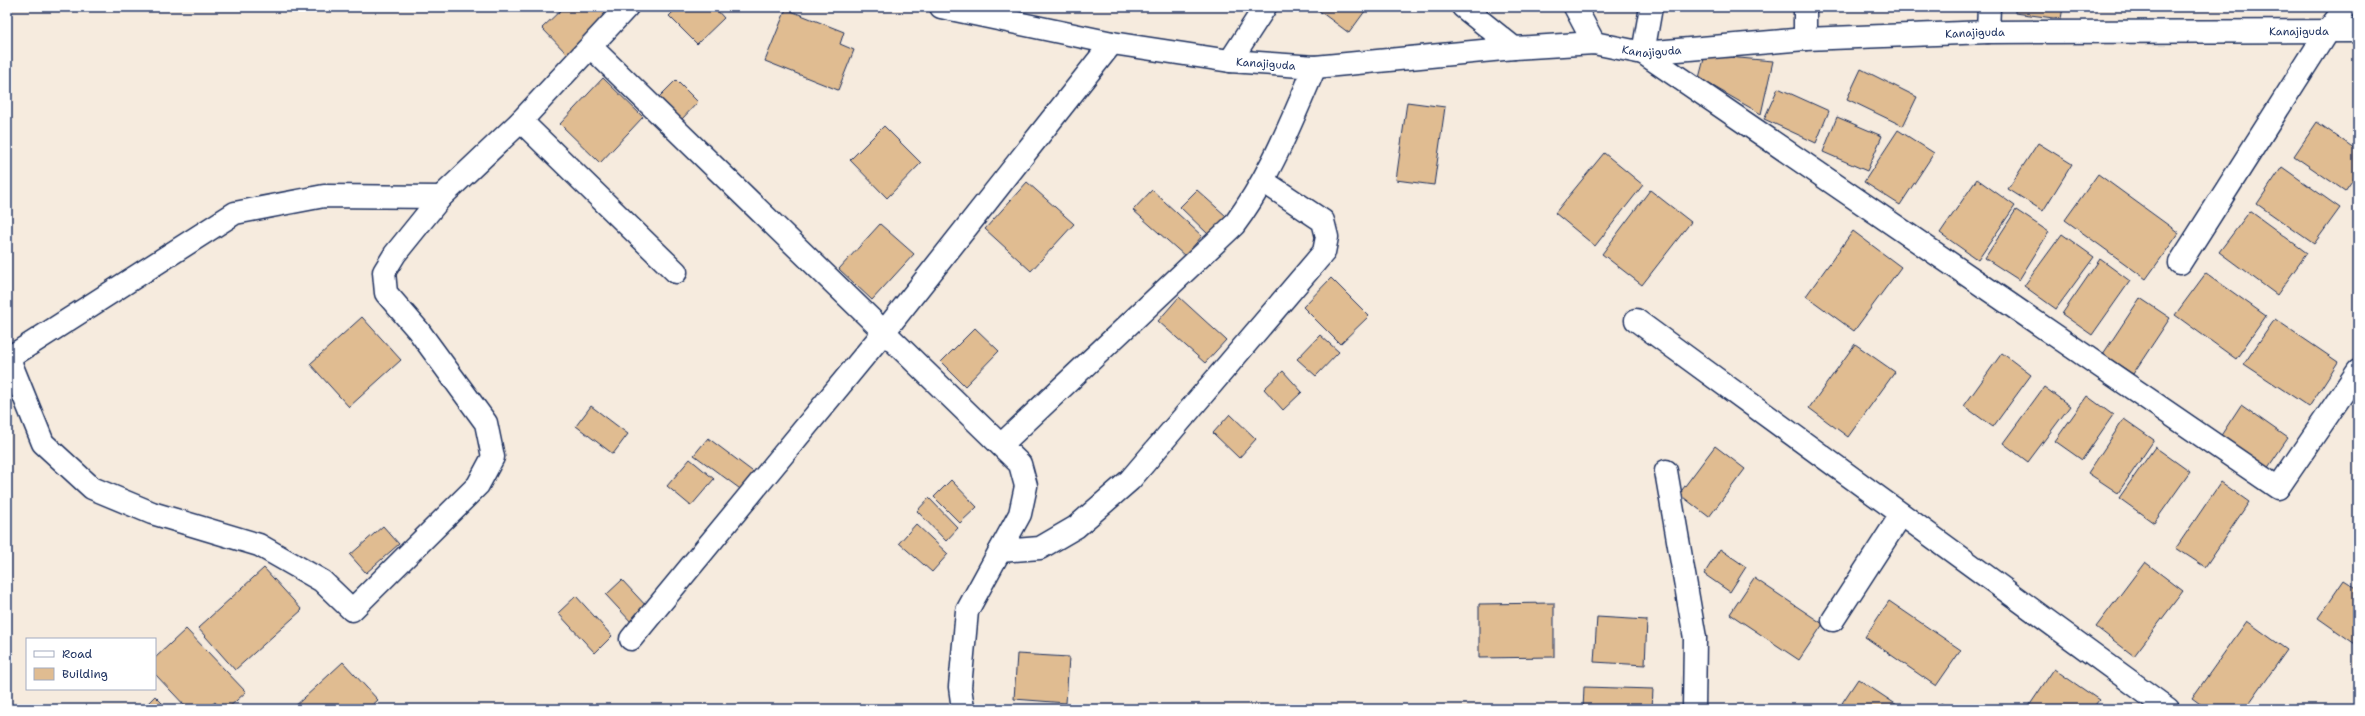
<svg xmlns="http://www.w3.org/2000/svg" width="2365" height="716" font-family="'Shantell Sans',sans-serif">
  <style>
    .building { fill: #e0bc91; stroke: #1b2f5e }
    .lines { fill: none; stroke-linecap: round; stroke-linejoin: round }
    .minor-casing { stroke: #1b2f5e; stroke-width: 25 }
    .minor { stroke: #fff; stroke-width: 22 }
    .labels { text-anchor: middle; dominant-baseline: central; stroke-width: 3; stroke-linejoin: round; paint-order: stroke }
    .street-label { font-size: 11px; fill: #1b2f5e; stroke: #fff }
  </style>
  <rect width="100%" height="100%" fill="#f6ebde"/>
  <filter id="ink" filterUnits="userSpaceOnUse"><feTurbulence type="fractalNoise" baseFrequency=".025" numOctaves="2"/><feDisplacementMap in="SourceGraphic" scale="8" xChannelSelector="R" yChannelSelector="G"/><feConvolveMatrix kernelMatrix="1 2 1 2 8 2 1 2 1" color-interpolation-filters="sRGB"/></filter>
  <g filter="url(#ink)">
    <!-- building -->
    <g class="building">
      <polygon points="564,7 620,7 569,56 542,28"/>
      <polygon points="678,7 714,7 724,18 697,44 669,16"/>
      <polygon points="1314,7 1368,7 1349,33"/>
      <rect x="1830" y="7" width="69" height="2"/>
      <polygon points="1915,7 1977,7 1977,11 1915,10"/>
      <polygon points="2015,7 2063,7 2061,19 2015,13"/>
      <polygon points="786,9 844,32 840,44 854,50 838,90 765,61"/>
      <polygon points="1705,55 1773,61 1761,114 1699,78"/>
      <polygon points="1861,69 1917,97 1903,126 1847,99"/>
      <polygon points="603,78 643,117 600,163 560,124"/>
      <polygon points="676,80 698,102 682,119 659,97"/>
      <polygon points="1778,88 1829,111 1816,143 1764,119"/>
      <polygon points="1407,102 1445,107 1434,185 1396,180"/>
      <polygon points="1837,117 1882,136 1867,171 1823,152"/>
      <polygon points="2317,122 2358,151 2358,172 2345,191 2294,156"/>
      <polygon points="884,126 921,163 887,198 850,160"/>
      <polygon points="1898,130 1934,153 1900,205 1864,182"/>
      <polygon points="2038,143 2072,164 2043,211 2008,189"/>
      <polygon points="1604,153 1643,185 1595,246 1555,213"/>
      <polygon points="2282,167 2340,208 2314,244 2257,204"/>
      <polygon points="2098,174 2179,233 2146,279 2065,220"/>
      <polygon points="1977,179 2015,206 1978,260 1940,233"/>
      <polygon points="1027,182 1074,224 1031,271 985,229"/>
      <polygon points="1152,190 1202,236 1185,256 1133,210"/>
      <polygon points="1197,190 1226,216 1209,235 1180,207"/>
      <polygon points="1650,190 1691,222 1642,285 1602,254"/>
      <polygon points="2016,210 2049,232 2019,280 1985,258"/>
      <polygon points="2250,211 2307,253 2277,295 2219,252"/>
      <polygon points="880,224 914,254 872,300 839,269"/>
      <polygon points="1853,231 1901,267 1854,331 1806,296"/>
      <polygon points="2062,234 2094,257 2056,309 2024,286"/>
      <polygon points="2100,259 2130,281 2092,335 2062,314"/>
      <polygon points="2206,273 2266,316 2236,359 2175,315"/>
      <polygon points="1331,278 1369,316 1340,344 1303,307"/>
      <polygon points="1179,297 1226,340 1205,363 1158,321"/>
      <polygon points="2140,298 2170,318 2133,374 2103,354"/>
      <polygon points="362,317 401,360 349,407 310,364"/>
      <polygon points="2275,319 2338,362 2309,407 2244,364"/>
      <polygon points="975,328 999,351 965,386 941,362"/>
      <polygon points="1320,335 1339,352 1316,376 1297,359"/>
      <polygon points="1855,344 1895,372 1848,437 1809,408"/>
      <polygon points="2002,353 2031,375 1993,427 1964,406"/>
      <polygon points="1283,371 1302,392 1283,410 1264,389"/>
      <polygon points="2044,387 2070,406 2028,462 2003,443"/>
      <polygon points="2087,396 2113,415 2082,460 2055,441"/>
      <polygon points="2241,405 2288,438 2267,469 2220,437"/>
      <polygon points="591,406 628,434 613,454 576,426"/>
      <polygon points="1230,414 1256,439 1239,458 1213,433"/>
      <polygon points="2124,419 2154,440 2118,493 2088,473"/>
      <polygon points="708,438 756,474 743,491 694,455"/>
      <polygon points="1715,446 1745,469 1709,517 1679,494"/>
      <polygon points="2155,447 2190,472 2154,523 2119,498"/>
      <polygon points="690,459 714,479 691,506 667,486"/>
      <polygon points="951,480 977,507 960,523 934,497"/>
      <polygon points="2221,482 2249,502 2205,567 2176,548"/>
      <polygon points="929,498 958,528 946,541 917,511"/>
      <polygon points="916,524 948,554 932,572 899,543"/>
      <polygon points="383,526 399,544 366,573 350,555"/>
      <polygon points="1720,549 1746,567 1730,592 1704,574"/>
      <polygon points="2145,562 2183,591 2134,656 2096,627"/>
      <polygon points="264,568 302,610 235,670 198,628"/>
      <polygon points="1754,578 1823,624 1799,660 1730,614"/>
      <polygon points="622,580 648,608 632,623 606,595"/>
      <polygon points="2344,580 2358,589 2358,646 2318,618"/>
      <polygon points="576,596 612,636 595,653 558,613"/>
      <polygon points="1889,601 1961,650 1936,686 1865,637"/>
      <polygon points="1554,603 1554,657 1479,658 1479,604"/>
      <polygon points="1597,617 1647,620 1645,665 1594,662"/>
      <polygon points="2247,621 2287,650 2245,709 2207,709 2192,698"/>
      <polygon points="186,629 246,692 227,709 222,709 215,702 207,709 188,709 155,674 155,658"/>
      <polygon points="1017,654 1069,657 1066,703 1014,699"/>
      <polygon points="343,662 378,700 368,709 292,709"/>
      <polygon points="2054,669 2099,700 2092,709 2027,709"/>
      <polygon points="1858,679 1903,709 1852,709 1842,703"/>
      <polygon points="1584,687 1653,689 1652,709 1583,709"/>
      <polygon points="155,696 168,709 142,709"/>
      <polygon points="1941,703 1950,709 1937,709"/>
    </g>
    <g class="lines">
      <!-- minor casing -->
      <g class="minor-casing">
        <g id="minor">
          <path id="s1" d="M 941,7 L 1112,43 L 1230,61 L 1315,67 L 1514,48 L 1594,43 L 1643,53 L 1805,39 L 1988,32 L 2358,31"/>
          <polyline points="1463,7 1514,48"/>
          <polyline points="1575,7 1594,43"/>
          <polyline points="1651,7 1643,53 2278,488 2358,371"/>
          <polyline points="1805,7 1805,39"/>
          <polyline points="1988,32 1989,7"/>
          <polyline points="591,47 1020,464 1026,486 1020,514 967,611 960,687 963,709"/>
          <polyline points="1230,61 1265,7"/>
          <polyline points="521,121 676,272"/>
          <polyline points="2180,263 2328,30 2346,7"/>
          <polyline points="1636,320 2168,709"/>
          <polyline points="7,354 43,443 92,488 152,513 259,545 322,581 352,610 478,485 493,457 486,423 418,330 386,293 384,272 395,254 441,197 521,121 627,7"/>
          <polyline points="7,359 235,213 324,196 441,197"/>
          <path d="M 1001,445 L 1234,225 C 1270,177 1291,122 1315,67"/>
          <polyline points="1666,471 1695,638 1694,709"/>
          <polyline points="1000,551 1040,548 1076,527 1130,480 1324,252 1327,237 1323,221 1263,181"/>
          <polyline points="1833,620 1901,515"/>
          <polyline points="631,639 884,332 1112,43"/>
        </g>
      </g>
      <!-- minor -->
      <use href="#minor" class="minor"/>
    </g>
  </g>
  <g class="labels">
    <!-- street labels -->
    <g class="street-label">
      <text stroke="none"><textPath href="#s1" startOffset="1366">Kanajiguda</textPath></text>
      <text stroke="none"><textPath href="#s1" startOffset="1042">Kanajiguda</textPath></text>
      <text stroke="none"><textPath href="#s1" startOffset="718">Kanajiguda</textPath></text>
      <text stroke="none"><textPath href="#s1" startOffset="330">Kanajiguda</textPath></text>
    </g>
  </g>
  <!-- margin -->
  <rect width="2365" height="716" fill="none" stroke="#fff" stroke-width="24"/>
  <rect x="12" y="12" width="2341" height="692" fill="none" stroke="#1b2f5e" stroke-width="1.5" filter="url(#ink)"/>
  <!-- legend -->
  <rect x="26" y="638" width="130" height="52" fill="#ffffff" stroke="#a4acbf"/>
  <rect x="34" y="651" width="20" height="6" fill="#ffffff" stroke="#a4acbf"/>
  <text x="62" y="658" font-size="12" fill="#1b2f5e">Road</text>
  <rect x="34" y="668" width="20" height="12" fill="#e0bc91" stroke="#a4acbf"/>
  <text x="62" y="678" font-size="12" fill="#1b2f5e">Building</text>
</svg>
